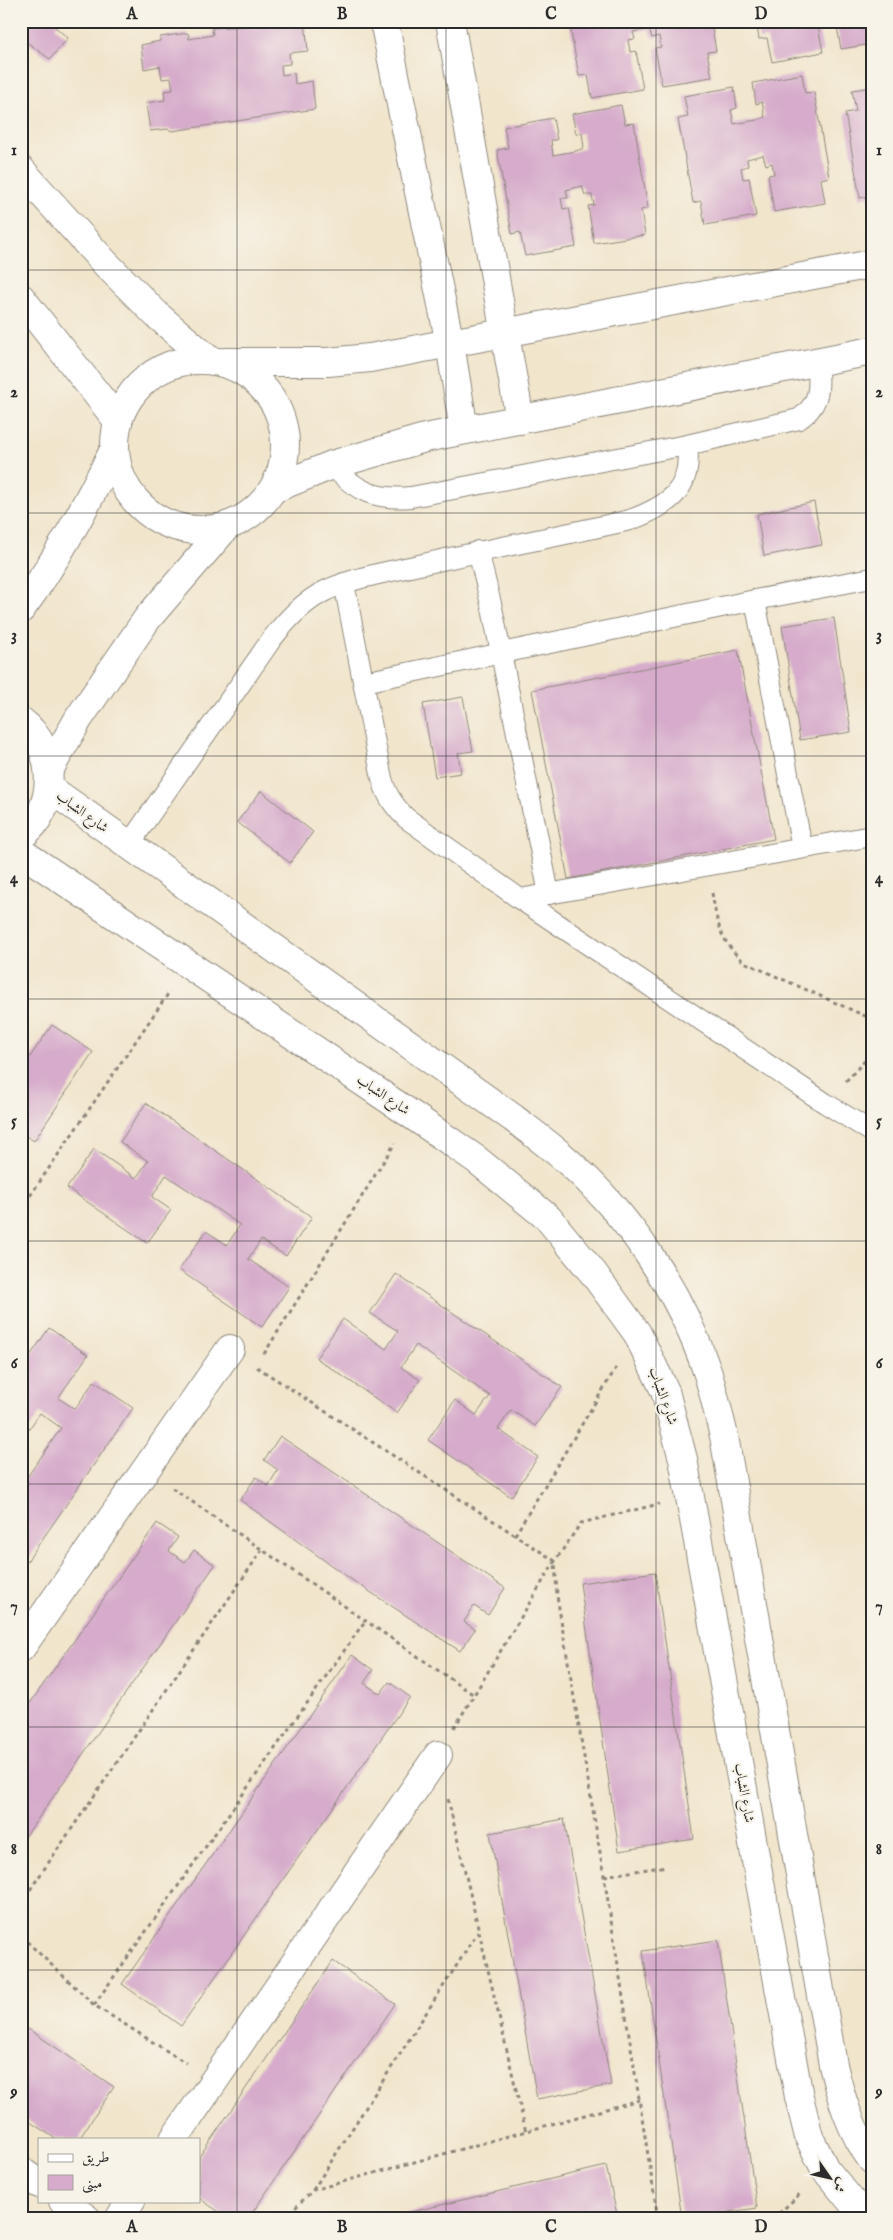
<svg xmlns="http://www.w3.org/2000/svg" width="893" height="2240" font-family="'IM FELL English',Amiri,serif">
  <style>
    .building { fill: #d6abcb }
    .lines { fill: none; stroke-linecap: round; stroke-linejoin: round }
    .lane-casing { stroke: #8e887c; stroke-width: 22 }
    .street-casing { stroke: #8e887c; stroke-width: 30 }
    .secondary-casing { stroke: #8e887c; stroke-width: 30 }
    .path { stroke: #8e887c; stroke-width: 3; stroke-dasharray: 4 4; stroke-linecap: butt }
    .lane { stroke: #fff; stroke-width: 20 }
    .street { stroke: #fff; stroke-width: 28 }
    .secondary { stroke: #fff; stroke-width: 28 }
    .grid { fill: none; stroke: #2b2b2b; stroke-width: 1; stroke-opacity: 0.55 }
    .labels { text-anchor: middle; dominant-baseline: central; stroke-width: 4; stroke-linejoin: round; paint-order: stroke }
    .street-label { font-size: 14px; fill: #2b2b2b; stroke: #f7f3e8 }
    .neatline { fill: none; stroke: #2b2b2b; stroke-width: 2 }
    .grid-label { font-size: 16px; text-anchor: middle; font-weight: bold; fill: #2b2b2b }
  </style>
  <rect width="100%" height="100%" fill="#f7f3e8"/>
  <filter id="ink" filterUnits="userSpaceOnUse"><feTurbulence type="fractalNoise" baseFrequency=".02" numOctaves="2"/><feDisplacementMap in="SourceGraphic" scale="10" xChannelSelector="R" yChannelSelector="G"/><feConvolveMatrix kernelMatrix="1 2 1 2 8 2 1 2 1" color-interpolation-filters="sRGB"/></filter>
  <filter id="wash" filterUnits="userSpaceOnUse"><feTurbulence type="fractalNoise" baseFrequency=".0096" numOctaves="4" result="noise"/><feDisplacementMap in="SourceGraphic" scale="20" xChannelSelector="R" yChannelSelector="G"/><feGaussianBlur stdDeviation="1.12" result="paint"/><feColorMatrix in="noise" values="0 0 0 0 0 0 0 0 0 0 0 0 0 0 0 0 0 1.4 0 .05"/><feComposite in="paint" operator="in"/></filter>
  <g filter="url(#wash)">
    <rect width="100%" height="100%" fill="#f1e5cc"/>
    <g id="blocks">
      <!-- building -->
      <g class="building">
        <polygon points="21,21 60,21 55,27 68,38 50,59 21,38"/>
        <polygon points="254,21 305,21 308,51 289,53 290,64 281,65 282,75 294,73 295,84 312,81 315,109 172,131 168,129 150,131 146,103 165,100 164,91 173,90 171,78 162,79 160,66 144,69 141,45 160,41 160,37 188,33 189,39 213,35 212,28 246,26 246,22"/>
        <polygon points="569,21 711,21 716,51 707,52 712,77 662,85 655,48 661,47 659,36 652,38 649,29 633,32 635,39 628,40 630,52 636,51 643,89 592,98 588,75 579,76"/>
        <polygon points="756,21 817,21 823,52 772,62 767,38 759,39"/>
        <polygon points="836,21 872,21 872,44 841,49"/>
        <polygon points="802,74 805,93 814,92 829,177 821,179 825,203 774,212 768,175 774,174 772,163 766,165 763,155 747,159 748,166 741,168 743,179 749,178 756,216 705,225 701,201 693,203 678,119 688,117 684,96 734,87 737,108 731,110 734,124 757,120 765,117 762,102 756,104 753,83"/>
        <polygon points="872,87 872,208 871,208 869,196 860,198 845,113 856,111 852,90"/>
        <polygon points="621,105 625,124 634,123 648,208 641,210 645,235 594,243 588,206 594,205 592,195 585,195 582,186 566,190 568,198 561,198 563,209 569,208 576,247 525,256 520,232 512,234 497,150 508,148 504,127 553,118 557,140 551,140 553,155 576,151 584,148 582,133 576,134 572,114"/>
        <polygon points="814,502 822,545 764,556 757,514"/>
        <polygon points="834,618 851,732 800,740 782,626"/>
        <polygon points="738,650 774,839 568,879 532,690"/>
        <polygon points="463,697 473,751 458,753 461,773 435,777 423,704"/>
        <polygon points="261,791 313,832 290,863 237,822"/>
        <polygon points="52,1025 93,1052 34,1141 21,1133 21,1070"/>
        <polygon points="146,1103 312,1217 286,1256 261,1240 248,1259 289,1287 262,1327 179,1270 206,1231 227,1245 240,1225 166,1175 152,1197 171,1210 147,1243 67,1188 94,1149 136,1178 148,1161 120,1142"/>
        <polygon points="396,1274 562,1387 535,1426 511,1410 498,1429 538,1457 511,1497 428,1440 455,1400 476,1415 490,1396 416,1345 401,1367 420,1380 397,1413 316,1358 343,1319 386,1349 398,1331 370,1313"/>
        <polygon points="49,1328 88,1355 58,1398 75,1409 94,1381 133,1408 21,1570 21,1486 61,1428 40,1413 27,1432 21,1428 21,1369"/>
        <polygon points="280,1436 505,1588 488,1615 474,1606 464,1622 475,1629 460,1651 349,1578 240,1500 256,1477 268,1486 278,1470 264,1460"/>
        <polygon points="157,1523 178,1537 169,1551 185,1562 194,1550 215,1565 21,1843 21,1716"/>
        <polygon points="655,1572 694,1839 619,1851 580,1583"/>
        <polygon points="352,1655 373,1670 364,1683 380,1694 389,1682 410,1697 181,2026 122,1984"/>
        <polygon points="564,1819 611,2085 537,2099 490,1833"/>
        <polygon points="718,1940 757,2208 682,2219 643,1951"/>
        <polygon points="333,1961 395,2004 248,2219 229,2219 199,2198 199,2157"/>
        <polygon points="21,2024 114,2087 79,2139 56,2139 21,2116"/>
        <polygon points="606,2166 618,2219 386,2219 386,2218"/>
      </g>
    </g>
  </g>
  <g filter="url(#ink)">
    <use href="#blocks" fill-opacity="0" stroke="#8e887c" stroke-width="1"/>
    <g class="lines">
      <!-- lane casing -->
      <g class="lane-casing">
        <g id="lane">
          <path d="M 332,465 C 356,492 376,500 411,497 L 687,445 L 799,419 C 821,404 820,386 817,361"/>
          <polyline points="478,551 492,608 549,894"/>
          <path d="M 344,583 L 381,774 C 385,793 392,804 406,818 L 520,899 L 825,1103 L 872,1132"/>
          <polyline points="755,600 802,848"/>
          <polyline points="364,682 755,600 872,578"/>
          <path d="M 128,846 L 271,640 C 287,619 304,601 327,590 C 356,577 388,572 419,565 C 489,549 560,536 630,520 C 668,506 693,490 687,445"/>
          <polyline points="520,899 872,836"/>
        </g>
      </g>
      <!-- street casing -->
      <g class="street-casing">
        <g id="street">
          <polyline points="384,21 450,344 464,430"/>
          <polyline points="450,21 520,420"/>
          <polyline points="21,1648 230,1349"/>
          <polyline points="174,2139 438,1755"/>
          <polyline points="21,2171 39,2184"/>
          <polyline points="63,2201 87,2219"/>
          <polyline points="119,2219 131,2201"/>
        </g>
      </g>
      <!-- secondary casing -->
      <g class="secondary-casing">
        <g id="secondary">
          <polyline points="21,170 104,262 158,316 208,359"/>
          <polyline points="21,298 118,421"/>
          <circle cx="200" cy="445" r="85"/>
          <polyline points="225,362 328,362 370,358 872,264"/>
          <polyline points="273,489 332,465 425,438 872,351"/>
          <path d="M 21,609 C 58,559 86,505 114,450"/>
          <path d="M 21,721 C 58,748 58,810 21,836"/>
          <polyline points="49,770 79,718 147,619 226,527"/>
          <path d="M 49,788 L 513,1118 C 530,1131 548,1144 564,1158 C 629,1214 681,1293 708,1374 C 714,1394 719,1416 724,1436 L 833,2065 C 841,2099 851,2131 872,2160"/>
          <polyline points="21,852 412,1115 477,1160 548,1218 594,1274 637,1333 665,1391 683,1459 799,2097 809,2137 825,2169 866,2219"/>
        </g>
      </g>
      <!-- path -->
      <g class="path">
        <path d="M 712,893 C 717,924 720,941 744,962 L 872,1019"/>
        <polyline points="846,1081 872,1053"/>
        <polyline points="21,1209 170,991"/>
        <polyline points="264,1354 395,1143"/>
        <polyline points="257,1367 555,1561 557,1596 604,1876 658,2219"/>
        <polyline points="172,1488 474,1695"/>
        <polyline points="515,1535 616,1368"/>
        <polyline points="454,1728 555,1561 581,1523 659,1504"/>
        <polyline points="448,1799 526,2132"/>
        <polyline points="604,1876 667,1866"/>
        <polyline points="21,1903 262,1550"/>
        <polyline points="21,1936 94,2005 186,2063"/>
        <polyline points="94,2005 365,1621"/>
        <polyline points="313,2190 478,1932"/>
        <polyline points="284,2219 313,2190 639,2100"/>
        <polyline points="773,2219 802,2192"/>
      </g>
      <!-- lane -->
      <use href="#lane" class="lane"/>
      <!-- street -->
      <use href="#street" class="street"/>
      <!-- secondary -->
      <use href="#secondary" class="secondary"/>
    </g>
  </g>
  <!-- grid -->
  <path class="grid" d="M 237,21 L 237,2219M 446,21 L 446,2219M 656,21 L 656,2219M 21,270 L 872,270M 21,513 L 872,513M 21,756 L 872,756M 21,999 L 872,999M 21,1241 L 872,1241M 21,1484 L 872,1484M 21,1727 L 872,1727M 21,1970 L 872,1970"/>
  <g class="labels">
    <!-- street labels -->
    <g class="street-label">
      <text transform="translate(82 812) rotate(36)">شارع الشباب</text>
      <text transform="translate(383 1095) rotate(34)">شارع الشباب</text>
      <text transform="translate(663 1396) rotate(70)">شارع الشباب</text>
      <text transform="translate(744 1793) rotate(80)">شارع الشباب</text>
    </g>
  </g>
  <!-- margin -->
  <rect width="893" height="2240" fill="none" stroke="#f7f3e8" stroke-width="55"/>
  <!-- legend -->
  <rect x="38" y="2138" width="162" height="65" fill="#f7f3e8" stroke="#a5a39c"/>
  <rect x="48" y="2154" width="25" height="8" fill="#ffffff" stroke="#a5a39c"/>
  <text x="82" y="2162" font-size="15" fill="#2b2b2b">طريق</text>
  <rect x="48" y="2175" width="25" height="15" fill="#d6abcb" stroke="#a5a39c"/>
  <text x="82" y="2188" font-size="15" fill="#2b2b2b">مبنى</text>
  <!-- north arrow -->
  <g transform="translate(830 2178) rotate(124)" stroke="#f7f3e8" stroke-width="4" paint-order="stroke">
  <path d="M0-4L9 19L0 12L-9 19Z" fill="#2b2b2b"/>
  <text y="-8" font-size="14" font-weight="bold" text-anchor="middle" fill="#2b2b2b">ش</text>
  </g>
  <rect x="28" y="28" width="838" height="2184" class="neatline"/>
  <g class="grid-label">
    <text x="132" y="19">A</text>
    <text x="342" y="19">B</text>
    <text x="551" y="19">C</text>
    <text x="761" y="19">D</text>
    <text x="14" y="155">1</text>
    <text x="879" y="155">1</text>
    <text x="14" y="397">2</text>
    <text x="879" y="397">2</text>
    <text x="14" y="640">3</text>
    <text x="879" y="640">3</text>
    <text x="14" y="883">4</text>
    <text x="879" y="883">4</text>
    <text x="14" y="1126">5</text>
    <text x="879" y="1126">5</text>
    <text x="14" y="1368">6</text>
    <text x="879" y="1368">6</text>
    <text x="14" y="1611">7</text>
    <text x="879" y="1611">7</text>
    <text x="14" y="1854">8</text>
    <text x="879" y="1854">8</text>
    <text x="14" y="2097">9</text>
    <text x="879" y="2097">9</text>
    <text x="132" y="2232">A</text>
    <text x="342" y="2232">B</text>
    <text x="551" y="2232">C</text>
    <text x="761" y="2232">D</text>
  </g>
</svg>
